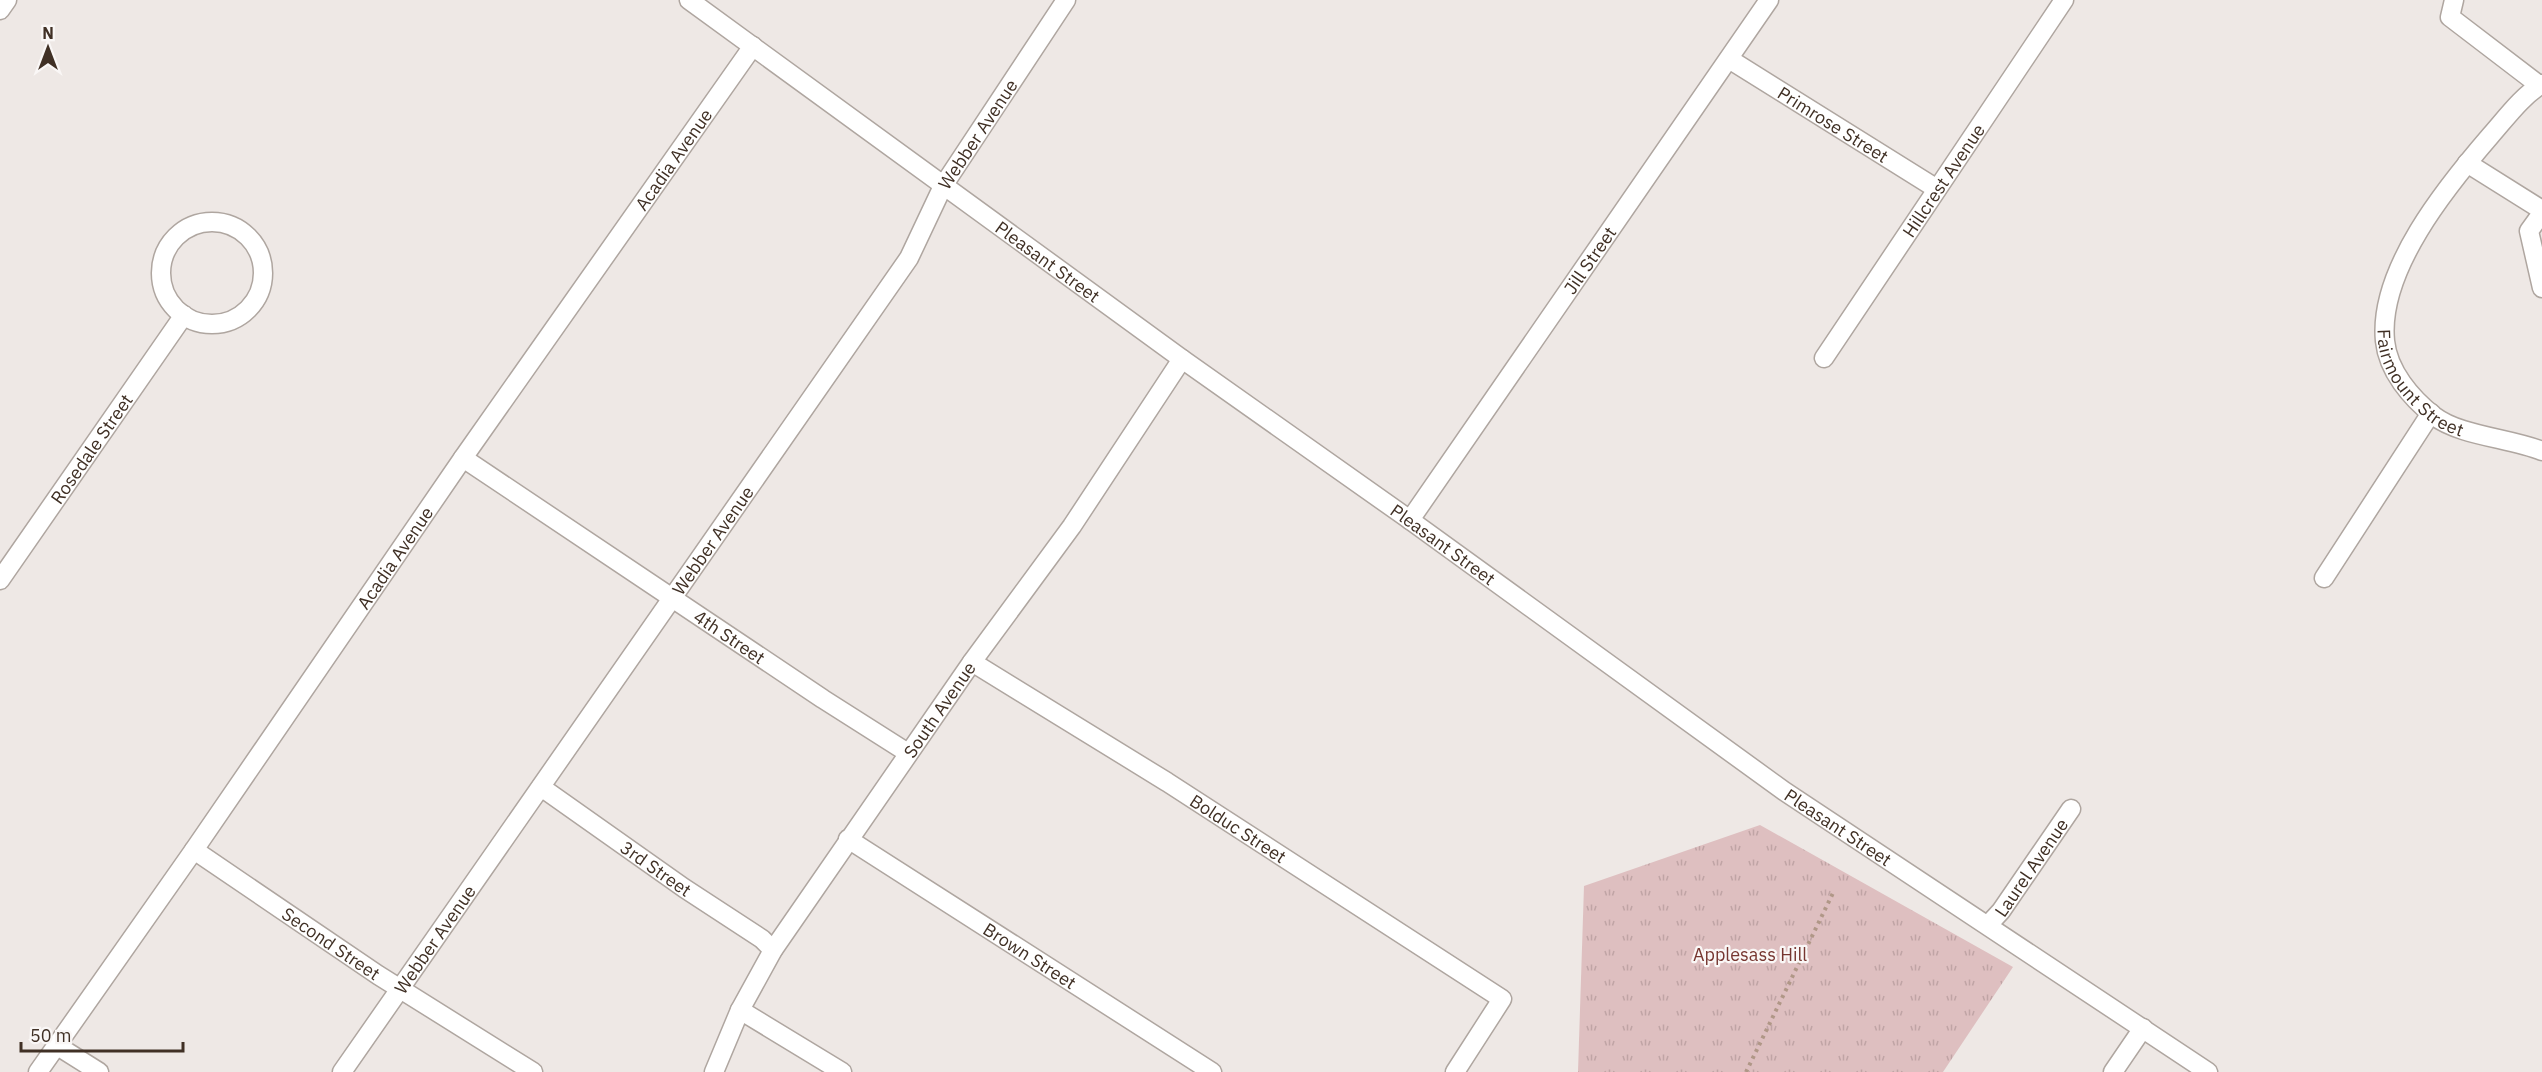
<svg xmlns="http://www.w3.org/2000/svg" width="2542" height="1072" font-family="'IBM Plex Sans',sans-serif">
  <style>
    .park { fill: url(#park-tufts) }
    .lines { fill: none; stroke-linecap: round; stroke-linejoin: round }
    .minor-casing { stroke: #afa6a0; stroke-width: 21 }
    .path { stroke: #b09787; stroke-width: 4; stroke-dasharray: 3 4.5; stroke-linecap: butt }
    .minor { stroke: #fff; stroke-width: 18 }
    .labels { text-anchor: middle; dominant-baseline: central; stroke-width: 4.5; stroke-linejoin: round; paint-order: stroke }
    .street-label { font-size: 18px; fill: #403025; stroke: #faf7f6 }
    .park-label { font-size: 18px; fill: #763630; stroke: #faf7f6 }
  </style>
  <defs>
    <pattern id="park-tufts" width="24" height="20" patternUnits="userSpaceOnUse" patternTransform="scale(1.5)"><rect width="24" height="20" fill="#debfc0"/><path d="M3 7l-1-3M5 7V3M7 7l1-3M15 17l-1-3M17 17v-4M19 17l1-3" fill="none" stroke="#c0a4a5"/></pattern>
  </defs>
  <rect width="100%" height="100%" fill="#eee8e5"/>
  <!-- park -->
  <polygon class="park" points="1760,825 2013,967 1943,1072 1578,1072 1584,886"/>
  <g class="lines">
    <!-- minor casing -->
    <g class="minor-casing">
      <g id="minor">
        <path id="s1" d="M 689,0 L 1182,359 L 1410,520 L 1784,791 L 2208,1072"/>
        <polyline points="2454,0 2450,17 2539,85"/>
        <polyline points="0,10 7,0"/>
        <path id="s2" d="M 1729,59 L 1937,189"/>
        <path id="s3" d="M 2542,84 C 2522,96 2506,118 2491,135 C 2447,186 2378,270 2385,341 C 2388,371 2411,398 2434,416 C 2460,436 2510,438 2542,451"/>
        <polyline points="2467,163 2542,210"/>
        <polyline points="2542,213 2529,231 2542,288"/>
        <circle cx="212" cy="273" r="51"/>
        <path id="s4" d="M 1824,358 L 2064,0"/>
        <path id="s5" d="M 463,458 L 823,699 L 908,753"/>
        <path id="s6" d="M 1410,520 L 1769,0"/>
        <polyline points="2324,578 2431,413"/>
        <path id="s7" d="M 0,580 L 184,315"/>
        <path id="s8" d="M 972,662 L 1167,782 L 1502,999 L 1455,1072"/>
        <path id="s9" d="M 541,787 L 684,888 L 762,939 L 773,950"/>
        <path id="s10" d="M 848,839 L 1212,1072"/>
        <path id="s11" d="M 194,850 L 378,975 L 533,1072"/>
        <path id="s12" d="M 1988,925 L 2001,911 L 2071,809"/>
        <polyline points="740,1010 842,1072"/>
        <polyline points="56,1045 99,1072"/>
        <path id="s13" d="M 38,1072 L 194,850 L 463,458 L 753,46"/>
        <path id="s14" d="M 342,1072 L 909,258 L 943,186 L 1066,0"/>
        <path id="s15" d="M 714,1072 L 740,1010 L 773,950 L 972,662 L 1072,526 L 1182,359"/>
        <polyline points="2113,1072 2143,1028"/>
      </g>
    </g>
    <!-- path -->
    <polyline class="path" points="1746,1072 1834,891"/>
    <!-- minor -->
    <use href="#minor" class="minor"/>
  </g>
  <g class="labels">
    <!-- street labels -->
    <g class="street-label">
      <text stroke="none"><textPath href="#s2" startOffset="123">Primrose Street</textPath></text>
      <text stroke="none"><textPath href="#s14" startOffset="1134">Webber Avenue</textPath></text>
      <text stroke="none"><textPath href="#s13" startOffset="1112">Acadia Avenue</textPath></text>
      <text stroke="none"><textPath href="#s4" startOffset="214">Hillcrest Avenue</textPath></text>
      <text stroke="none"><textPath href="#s6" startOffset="316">Jill Street</textPath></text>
      <text stroke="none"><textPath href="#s1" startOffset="444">Pleasant Street</textPath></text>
      <text stroke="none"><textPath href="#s3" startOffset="366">Fairmount Street</textPath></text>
      <text stroke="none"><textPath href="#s7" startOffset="160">Rosedale Street</textPath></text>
      <text stroke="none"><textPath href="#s14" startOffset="648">Webber Avenue</textPath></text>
      <text stroke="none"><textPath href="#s1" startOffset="930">Pleasant Street</textPath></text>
      <text stroke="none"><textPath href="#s13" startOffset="626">Acadia Avenue</textPath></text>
      <text stroke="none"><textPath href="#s5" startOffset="321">4th Street</textPath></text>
      <text stroke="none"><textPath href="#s15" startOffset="428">South Avenue</textPath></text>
      <text stroke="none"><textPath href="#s1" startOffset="1416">Pleasant Street</textPath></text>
      <text stroke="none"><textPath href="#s8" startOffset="314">Bolduc Street</textPath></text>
      <text stroke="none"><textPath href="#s12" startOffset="72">Laurel Avenue</textPath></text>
      <text stroke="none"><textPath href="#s9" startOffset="141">3rd Street</textPath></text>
      <text stroke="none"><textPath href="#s14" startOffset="162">Webber Avenue</textPath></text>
      <text stroke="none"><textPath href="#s11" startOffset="166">Second Street</textPath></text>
      <text stroke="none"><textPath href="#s10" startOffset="216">Brown Street</textPath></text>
    </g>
    <!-- park labels -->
    <g class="park-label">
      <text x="1750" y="954">Applesass Hill</text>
    </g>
  </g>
  <!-- north arrow -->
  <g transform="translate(48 48)" stroke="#faf7f6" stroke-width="4.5" paint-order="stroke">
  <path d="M0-4.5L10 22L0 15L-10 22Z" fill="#403025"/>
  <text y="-9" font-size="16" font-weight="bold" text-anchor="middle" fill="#403025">N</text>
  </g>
  <!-- scale -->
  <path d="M21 1042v9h162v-9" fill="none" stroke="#403025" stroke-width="3"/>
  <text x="30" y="1042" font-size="18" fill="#403025" stroke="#faf7f6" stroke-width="4.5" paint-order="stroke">50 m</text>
</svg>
